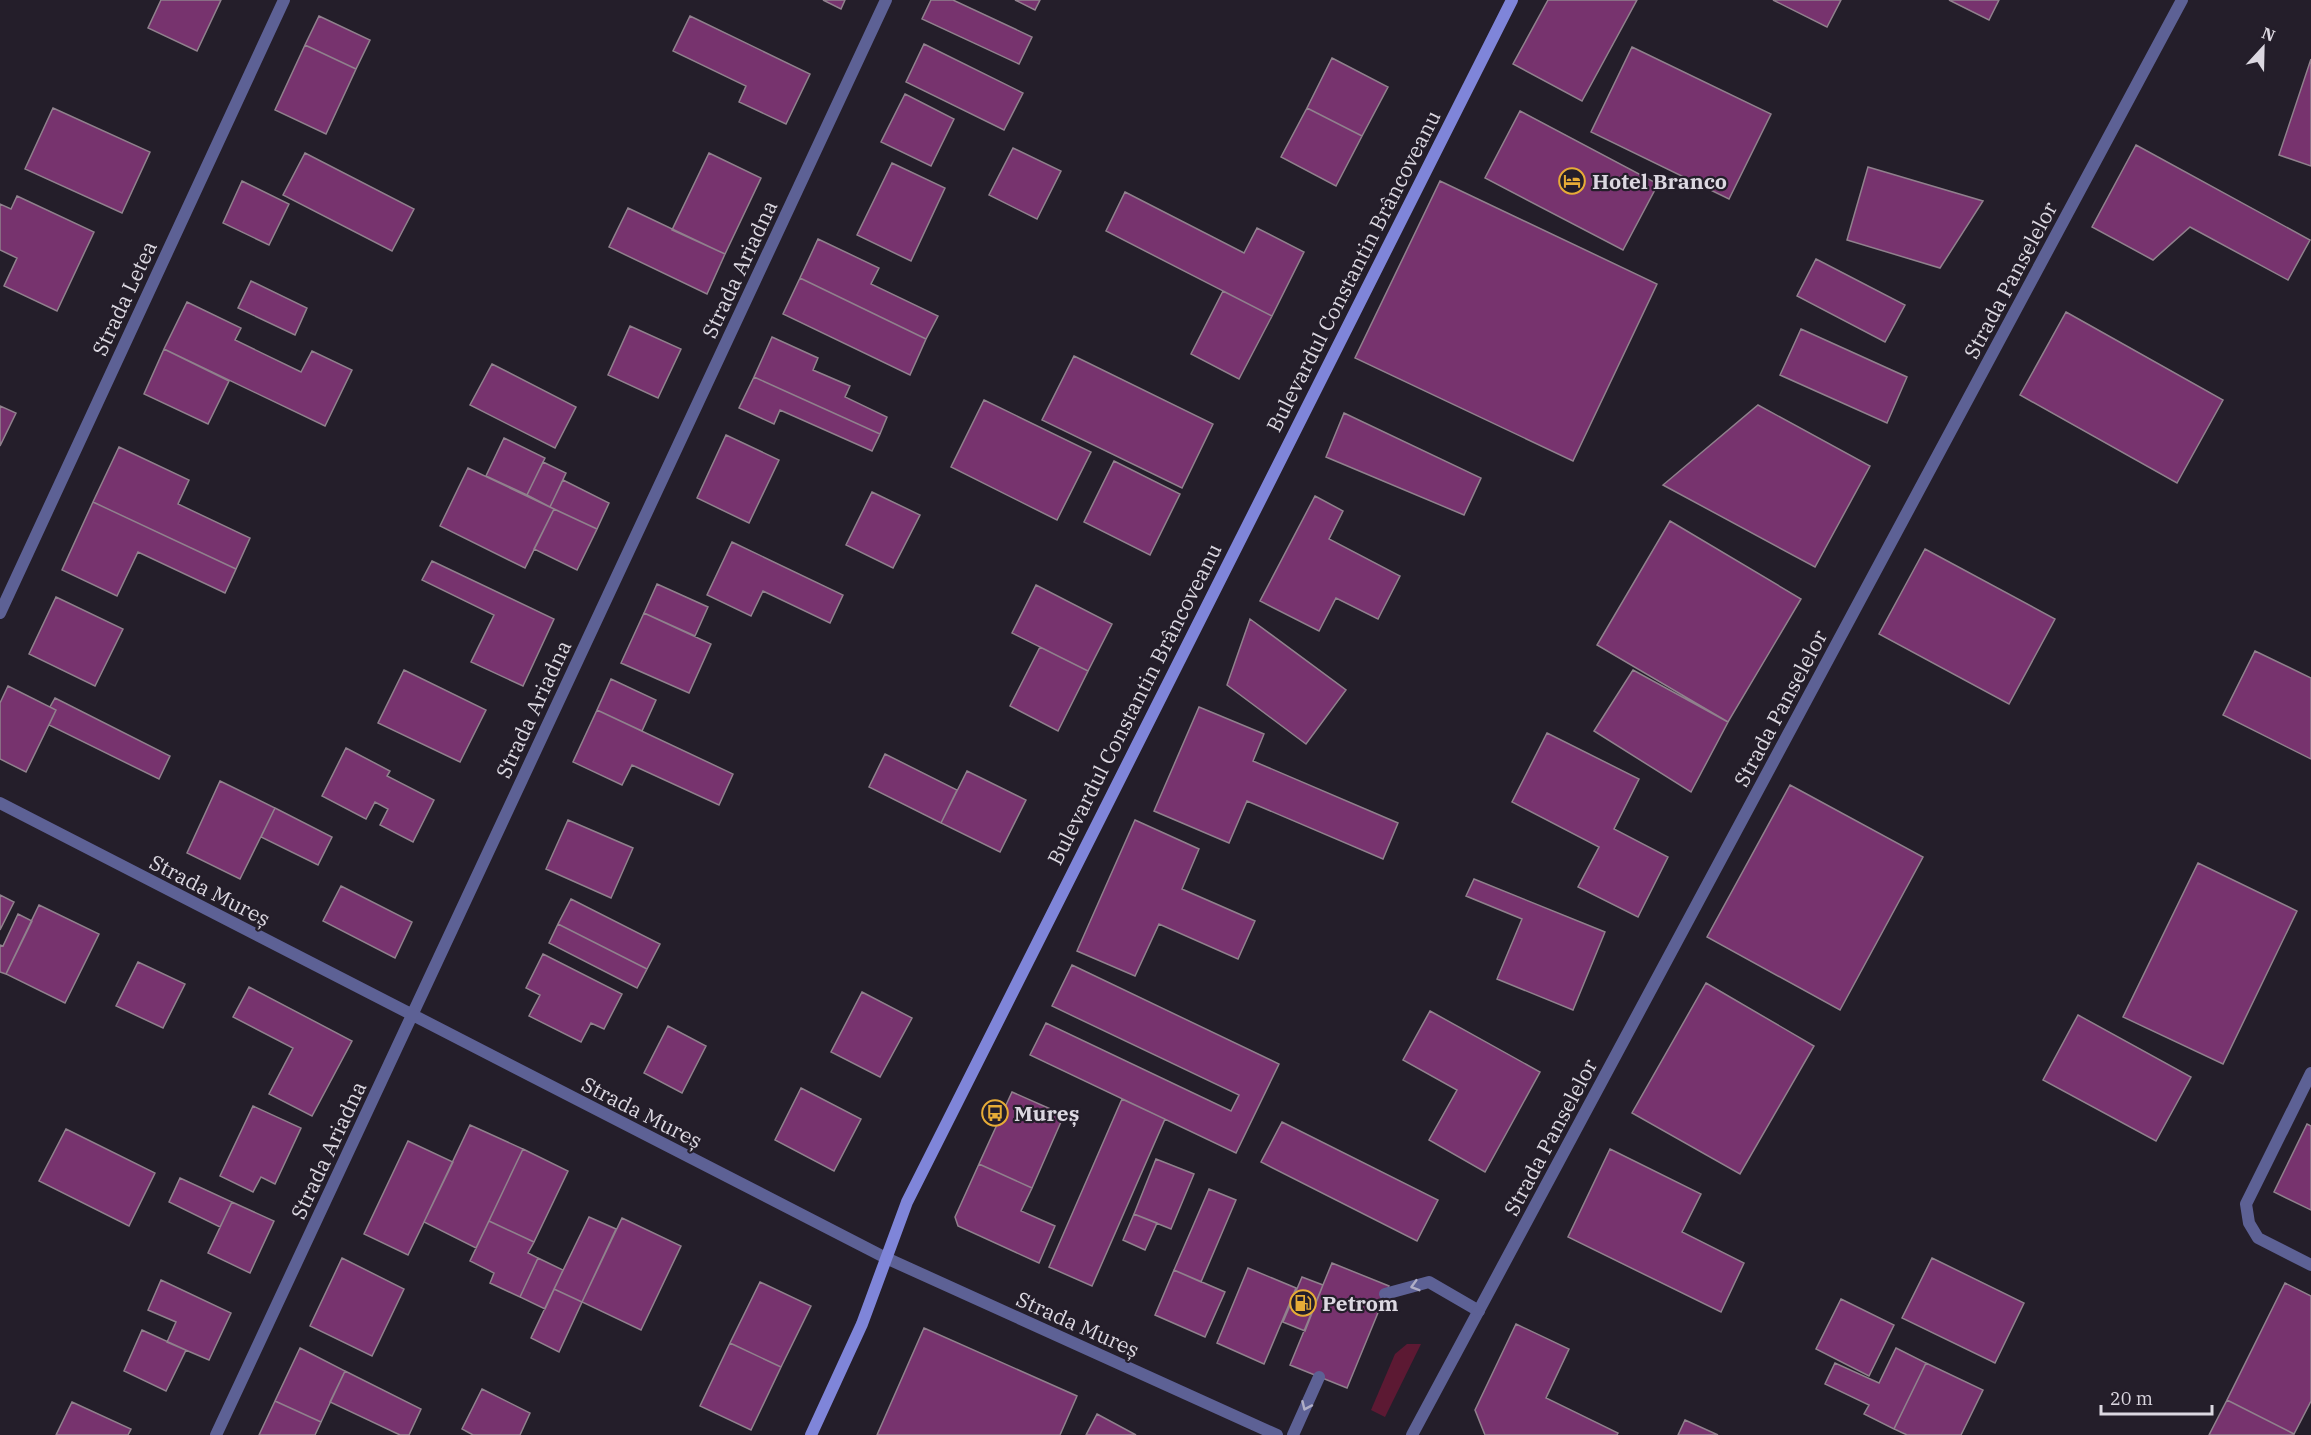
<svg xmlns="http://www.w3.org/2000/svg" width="2311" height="1435" font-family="'IBM Plex Serif',serif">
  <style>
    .green { fill: #5c1933 }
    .building { fill: #77336e; stroke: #90818d; stroke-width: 1.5 }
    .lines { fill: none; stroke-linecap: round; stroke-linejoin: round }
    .service { stroke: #5d6195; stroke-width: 12 }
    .minor { stroke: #5d6195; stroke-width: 12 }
    .tertiary { stroke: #5d6195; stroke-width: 12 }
    .secondary { stroke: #7f85d9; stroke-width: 12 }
    .oneway { stroke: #b0aec6 }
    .labels { text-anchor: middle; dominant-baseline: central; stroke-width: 4.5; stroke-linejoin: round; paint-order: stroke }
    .poi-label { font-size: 21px; font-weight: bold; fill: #dcd8e1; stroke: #241e2a; text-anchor: start }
    .street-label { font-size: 21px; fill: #dcd8e1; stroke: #241e2a }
  </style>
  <rect width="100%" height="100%" fill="#241e2a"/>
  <!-- green -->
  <path class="green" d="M 1407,1344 L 1421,1344 L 1385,1417 L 1371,1410 L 1395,1354 Z"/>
  <!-- building -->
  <path class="building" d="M 161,0 L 221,0 L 197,51 L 148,28 Z
    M 823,0 L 845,0 L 841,9 Z
    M 931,0 L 953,0 L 1032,37 L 1019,64 L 922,19 Z
    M 1015,0 L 1040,0 L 1035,10 Z
    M 1548,0 L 1637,0 L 1582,101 L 1513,64 Z
    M 1773,0 L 1841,0 L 1827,27 Z
    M 1949,0 L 1999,0 L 1989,20 Z
    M 319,16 L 370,40 L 356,69 L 305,45 Z
    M 690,16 L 810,74 L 786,124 L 739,102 L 746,86 L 673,51 Z
    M 924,44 L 1023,93 L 1004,130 L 906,82 Z
    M 305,45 L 356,69 L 326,134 L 275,110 Z
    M 1632,47 L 1771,114 L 1729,199 L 1591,132 Z
    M 1332,58 L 1388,87 L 1362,136 L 1307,108 Z
    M 2311,59 L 2311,166 L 2279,155 Z
    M 905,94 L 954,119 L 931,166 L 881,142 Z
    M 53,108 L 150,152 L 122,213 L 25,169 Z
    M 1307,108 L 1362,136 L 1336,186 L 1281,157 Z
    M 1520,111 L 1658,184 L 1623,250 L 1485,178 Z
    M 2136,145 L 2310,240 L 2288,280 L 2190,227 L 2153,260 L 2092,227 Z
    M 1013,148 L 1061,171 L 1037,219 L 989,195 Z
    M 305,153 L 414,209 L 392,251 L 283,195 Z
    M 709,153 L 761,178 L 725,254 L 672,230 Z
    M 892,163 L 945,188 L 911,261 L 857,235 Z
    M 1868,167 L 1983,201 L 1940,268 L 1847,240 Z
    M 242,181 L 289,204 L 269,245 L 223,223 Z
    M 1440,181 L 1657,284 L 1573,461 L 1355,358 Z
    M 1125,192 L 1244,253 L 1257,228 L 1304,252 L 1272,316 L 1106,231 Z
    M 17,196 L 94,232 L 57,311 L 4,286 L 17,258 L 0,250 L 0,204 L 11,209 Z
    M 628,208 L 725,254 L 707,294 L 609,247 Z
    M 818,239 L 879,268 L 871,284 L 938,316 L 926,339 L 800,278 Z
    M 1816,259 L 1905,305 L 1885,342 L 1797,296 Z
    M 800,278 L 926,339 L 910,375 L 783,314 Z
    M 251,281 L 307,308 L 295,335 L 238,308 Z
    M 1223,291 L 1272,316 L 1239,379 L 1191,354 Z
    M 187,302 L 241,328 L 235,340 L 301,372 L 312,351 L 352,370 L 325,426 L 164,349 Z
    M 2066,312 L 2223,400 L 2177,483 L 2020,395 Z
    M 630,326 L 681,349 L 658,398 L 608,375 Z
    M 1801,329 L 1907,377 L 1887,423 L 1780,375 Z
    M 772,337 L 818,358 L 813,370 L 850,386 L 845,397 L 887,417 L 880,434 L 754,377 Z
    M 164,349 L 229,381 L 208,424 L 144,394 Z
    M 1074,356 L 1213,424 L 1182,488 L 1042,420 Z
    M 492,364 L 576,407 L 555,448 L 470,405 Z
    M 754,377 L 880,434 L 872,451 L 780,410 L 774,424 L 739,408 Z
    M 984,400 L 1091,452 L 1057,520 L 951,467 Z
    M 1758,405 L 1870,466 L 1815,567 L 1663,485 Z
    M 0,406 L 16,413 L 0,446 Z
    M 1344,413 L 1481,478 L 1464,515 L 1326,457 Z
    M 726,435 L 779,460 L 749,523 L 697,498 Z
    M 504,438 L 545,458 L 527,495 L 486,476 Z
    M 119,447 L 189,480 L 178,504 L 250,538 L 236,569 L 93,502 Z
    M 1114,461 L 1180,494 L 1150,555 L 1084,522 Z
    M 543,462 L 566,473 L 550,507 L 527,495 Z
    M 468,468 L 554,509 L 525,568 L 440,526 Z
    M 563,480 L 609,503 L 597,529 L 550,507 Z
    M 872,492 L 920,515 L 893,568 L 846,545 Z
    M 1315,496 L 1343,511 L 1329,539 L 1400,576 L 1378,619 L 1336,598 L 1319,631 L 1260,601 Z
    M 93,502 L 236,569 L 225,593 L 138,552 L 117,596 L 62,570 Z
    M 554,509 L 597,529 L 577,570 L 534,549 Z
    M 1670,521 L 1801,599 L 1728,722 L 1597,645 Z
    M 732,542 L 843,595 L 830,623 L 763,591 L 751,616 L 707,595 Z
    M 1925,549 L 2055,619 L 2009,704 L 1879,634 Z
    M 432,561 L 554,619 L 523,686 L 471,662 L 494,615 L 422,580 Z
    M 657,584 L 708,607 L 695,636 L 644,613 Z
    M 1036,585 L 1112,624 L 1088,671 L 1012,633 Z
    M 56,597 L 123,629 L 95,686 L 29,654 Z
    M 644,613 L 711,644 L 689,693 L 621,663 Z
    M 1250,619 L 1346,690 L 1306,744 L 1227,685 Z
    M 1040,647 L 1088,671 L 1058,731 L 1010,706 Z
    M 2255,651 L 2311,678 L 2311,759 L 2223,715 Z
    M 404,670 L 486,710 L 460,762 L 378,723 Z
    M 1633,670 L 1728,722 L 1691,792 L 1594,731 Z
    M 611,679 L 656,700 L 642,731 L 597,710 Z
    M 8,686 L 56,710 L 26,772 L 0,759 L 0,703 Z
    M 55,698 L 170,756 L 159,779 L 49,725 L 56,710 L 50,707 Z
    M 1199,707 L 1264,734 L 1253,761 L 1398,823 L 1383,859 L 1247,801 L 1229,843 L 1154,811 Z
    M 597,710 L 733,774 L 719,805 L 632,765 L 622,785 L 573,762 Z
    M 1547,733 L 1639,779 L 1614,829 L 1668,857 L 1638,917 L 1578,887 L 1599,847 L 1512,802 Z
    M 346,748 L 390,771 L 387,776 L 434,800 L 413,842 L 380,825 L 388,809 L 375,802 L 366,819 L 322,796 Z
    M 885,754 L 957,790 L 941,823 L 869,787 Z
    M 967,771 L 1026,800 L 1000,852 L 941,823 Z
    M 220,781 L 275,808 L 240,879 L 187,853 Z
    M 1790,785 L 1923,857 L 1840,1010 L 1707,937 Z
    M 275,808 L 332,837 L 318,865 L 261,837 Z
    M 568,820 L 633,848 L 611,898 L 546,869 Z
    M 1135,820 L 1199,849 L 1182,889 L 1255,921 L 1238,959 L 1159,924 L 1135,976 L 1077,951 Z
    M 2198,863 L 2297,911 L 2223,1064 L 2123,1017 Z
    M 1474,879 L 1605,932 L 1573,1010 L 1497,979 L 1522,919 L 1466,896 Z
    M 341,886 L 412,922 L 395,958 L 323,921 Z
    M 0,895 L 14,902 L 0,930 Z
    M 571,899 L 660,944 L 647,969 L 558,924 Z
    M 39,905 L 99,934 L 65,1003 L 6,974 Z
    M 18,914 L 32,921 L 6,974 L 0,972 L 0,945 L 3,946 Z
    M 558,924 L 647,969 L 637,988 L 549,943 Z
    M 543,954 L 622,994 L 604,1029 L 591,1023 L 581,1042 L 529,1016 L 540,995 L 526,988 Z
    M 138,962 L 185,984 L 163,1028 L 116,1006 Z
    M 1072,965 L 1279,1064 L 1236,1153 L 1030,1055 L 1046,1023 L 1231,1111 L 1239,1095 L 1052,1006 Z
    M 1706,983 L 1814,1046 L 1740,1174 L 1632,1113 Z
    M 249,987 L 352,1041 L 312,1116 L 269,1094 L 293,1048 L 233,1017 Z
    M 862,992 L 912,1018 L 880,1077 L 831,1052 Z
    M 1430,1011 L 1540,1072 L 1485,1172 L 1429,1140 L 1457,1090 L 1403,1060 Z
    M 2078,1015 L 2191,1077 L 2156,1141 L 2043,1080 Z
    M 668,1026 L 706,1046 L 682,1093 L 644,1073 Z
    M 801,1088 L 861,1119 L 834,1171 L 775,1140 Z
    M 1012,1092 L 1064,1115 L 1032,1188 L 979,1164 Z
    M 1122,1099 L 1165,1119 L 1092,1286 L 1049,1267 Z
    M 253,1106 L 301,1128 L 275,1184 L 261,1177 L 253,1192 L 220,1176 Z
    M 1282,1122 L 1438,1200 L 1417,1241 L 1261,1162 Z
    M 2307,1124 L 2311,1126 L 2311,1210 L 2274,1192 Z
    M 470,1125 L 523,1149 L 476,1248 L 424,1222 Z
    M 66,1129 L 155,1173 L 129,1226 L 39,1181 Z
    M 408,1141 L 453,1162 L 408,1255 L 364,1234 Z
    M 523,1149 L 568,1171 L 534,1242 L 489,1221 Z
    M 1610,1149 L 1701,1194 L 1682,1232 L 1744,1263 L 1721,1312 L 1568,1237 Z
    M 1156,1159 L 1194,1174 L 1171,1229 L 1134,1214 Z
    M 979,1164 L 1032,1188 L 1021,1211 L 1055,1226 L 1039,1263 L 958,1226 L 955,1217 Z
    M 180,1178 L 232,1202 L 220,1227 L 169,1202 Z
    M 1209,1189 L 1236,1200 L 1201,1282 L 1174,1270 Z
    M 232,1202 L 274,1221 L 250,1273 L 208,1253 Z
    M 1134,1214 L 1157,1223 L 1145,1250 L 1123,1240 Z
    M 589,1217 L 616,1229 L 582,1302 L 554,1289 Z
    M 622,1218 L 681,1246 L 641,1330 L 582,1302 Z
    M 489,1221 L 534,1242 L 528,1253 L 538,1258 L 520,1297 L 490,1283 L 494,1273 L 470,1261 Z
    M 342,1258 L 404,1289 L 372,1356 L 310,1326 Z
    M 538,1258 L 563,1270 L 545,1309 L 520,1297 Z
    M 1932,1258 L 2024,1303 L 1995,1363 L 1902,1318 Z
    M 1332,1263 L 1389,1286 L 1347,1388 L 1290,1365 Z
    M 1248,1268 L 1296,1288 L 1264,1364 L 1217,1343 Z
    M 1174,1270 L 1225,1292 L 1205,1337 L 1155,1315 Z
    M 1302,1277 L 1323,1285 L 1305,1331 L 1283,1322 Z
    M 161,1280 L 231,1313 L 209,1360 L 167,1342 L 176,1322 L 148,1310 Z
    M 760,1282 L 811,1306 L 781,1367 L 730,1343 Z
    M 2285,1283 L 2311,1296 L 2311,1401 L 2294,1434 L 2227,1400 Z
    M 554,1289 L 582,1302 L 559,1352 L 531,1338 Z
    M 1841,1299 L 1894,1325 L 1869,1376 L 1816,1349 Z
    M 1516,1324 L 1569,1349 L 1546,1398 L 1618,1433 L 1617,1435 L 1485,1435 L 1475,1410 Z
    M 924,1328 L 1077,1396 L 1060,1435 L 877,1435 Z
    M 142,1330 L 186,1350 L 166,1391 L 124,1371 Z
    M 730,1343 L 781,1367 L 751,1430 L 700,1406 Z
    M 300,1348 L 345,1371 L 321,1422 L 275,1401 Z
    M 1896,1348 L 1926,1363 L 1894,1429 L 1864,1414 L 1869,1405 L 1825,1384 L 1835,1363 L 1879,1383 Z
    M 1926,1363 L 1983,1390 L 1961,1435 L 1907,1435 L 1894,1429 Z
    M 345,1371 L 421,1409 L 409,1435 L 400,1435 L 330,1402 Z
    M 482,1389 L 530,1413 L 520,1435 L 473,1435 L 462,1429 Z
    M 2227,1400 L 2294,1434 L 2294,1435 L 2209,1435 Z
    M 275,1401 L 321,1422 L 315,1435 L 259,1435 Z
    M 72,1402 L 131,1429 L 128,1435 L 56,1435 Z
    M 1097,1414 L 1136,1435 L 1086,1435 Z
    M 1685,1420 L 1718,1435 L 1678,1435 Z"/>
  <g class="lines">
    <!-- service -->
    <path class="service" d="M 2311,1073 L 2246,1204 L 2249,1223 L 2258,1238 L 2311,1265
      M 1385,1294 L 1429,1282 L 1479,1311
      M 1293,1435 L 1319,1377"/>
    <!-- minor -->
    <path class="minor" d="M 0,613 L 284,0
      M 0,803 L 886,1258
      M 216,1435 L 886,0
      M 1412,1435 L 2182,0"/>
    <!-- tertiary -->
    <path class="tertiary" d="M 886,1258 L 1277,1435"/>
    <!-- secondary -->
    <path class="secondary" d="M 811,1435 L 862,1324 L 907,1202 L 1512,0"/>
  </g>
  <!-- one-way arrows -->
  <defs><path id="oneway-chevron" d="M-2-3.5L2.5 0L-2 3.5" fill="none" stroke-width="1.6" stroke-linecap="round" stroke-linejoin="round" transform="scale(1.5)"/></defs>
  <g class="oneway">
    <use href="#oneway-chevron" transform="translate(1415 1286) rotate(164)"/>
    <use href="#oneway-chevron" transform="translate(1306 1406) rotate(114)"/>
  </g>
  <!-- icons -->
  <defs>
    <g id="hotel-ring" transform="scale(1.35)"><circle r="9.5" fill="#241e2a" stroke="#e7ac37" stroke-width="1.5"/><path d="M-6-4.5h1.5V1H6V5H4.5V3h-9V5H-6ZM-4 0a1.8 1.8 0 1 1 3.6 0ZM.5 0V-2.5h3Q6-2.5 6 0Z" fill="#e7ac37"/></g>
    <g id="bus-ring" transform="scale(1.35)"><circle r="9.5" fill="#241e2a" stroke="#e7ac37" stroke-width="1.5"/><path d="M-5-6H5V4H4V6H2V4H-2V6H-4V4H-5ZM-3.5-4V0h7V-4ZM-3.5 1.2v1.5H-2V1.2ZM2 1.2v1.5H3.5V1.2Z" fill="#e7ac37"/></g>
    <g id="fuel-ring" transform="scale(1.35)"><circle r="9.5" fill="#241e2a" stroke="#e7ac37" stroke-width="1.5"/><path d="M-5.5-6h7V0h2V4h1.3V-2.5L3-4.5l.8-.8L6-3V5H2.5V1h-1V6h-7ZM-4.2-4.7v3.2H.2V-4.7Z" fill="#e7ac37"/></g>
  </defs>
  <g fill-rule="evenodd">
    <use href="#hotel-ring" x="1572" y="181"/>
    <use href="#bus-ring" x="995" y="1113"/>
    <use href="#fuel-ring" x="1303" y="1303"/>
  </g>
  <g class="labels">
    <!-- poi labels -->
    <g class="poi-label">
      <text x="1592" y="181">Hotel Branco</text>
      <text x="1014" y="1113">Mureș</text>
      <text x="1322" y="1303">Petrom</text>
    </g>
    <!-- street labels -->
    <g class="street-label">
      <text transform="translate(739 269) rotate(-65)">Strada Ariadna</text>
      <text transform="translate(1353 271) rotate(-63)">Bulevardul Constantin Brâncoveanu</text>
      <text transform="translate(2010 280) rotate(-62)">Strada Panselelor</text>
      <text transform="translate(124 298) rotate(-65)">Strada Letea</text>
      <text transform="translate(1134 704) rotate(-63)">Bulevardul Constantin Brâncoveanu</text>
      <text transform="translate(1780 708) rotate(-62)">Strada Panselelor</text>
      <text transform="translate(533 709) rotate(-65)">Strada Ariadna</text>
      <text transform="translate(210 890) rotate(27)">Strada Mureș</text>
      <text transform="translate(642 1112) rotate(27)">Strada Mureș</text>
      <text transform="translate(1550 1137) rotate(-62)">Strada Panselelor</text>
      <text transform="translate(328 1150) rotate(-65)">Strada Ariadna</text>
      <text transform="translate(1078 1324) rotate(24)">Strada Mureș</text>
    </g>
  </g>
  <!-- north arrow -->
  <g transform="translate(2263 48) rotate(22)" stroke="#241e2a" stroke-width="4.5" paint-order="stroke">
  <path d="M0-4.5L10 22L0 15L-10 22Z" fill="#dcd8e1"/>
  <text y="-9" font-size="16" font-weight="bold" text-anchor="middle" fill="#dcd8e1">N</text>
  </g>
  <!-- scale -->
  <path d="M2101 1405v9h111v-9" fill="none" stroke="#dcd8e1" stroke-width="3"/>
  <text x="2110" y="1405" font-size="18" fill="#dcd8e1" stroke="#241e2a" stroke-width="4.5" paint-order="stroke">20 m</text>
</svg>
